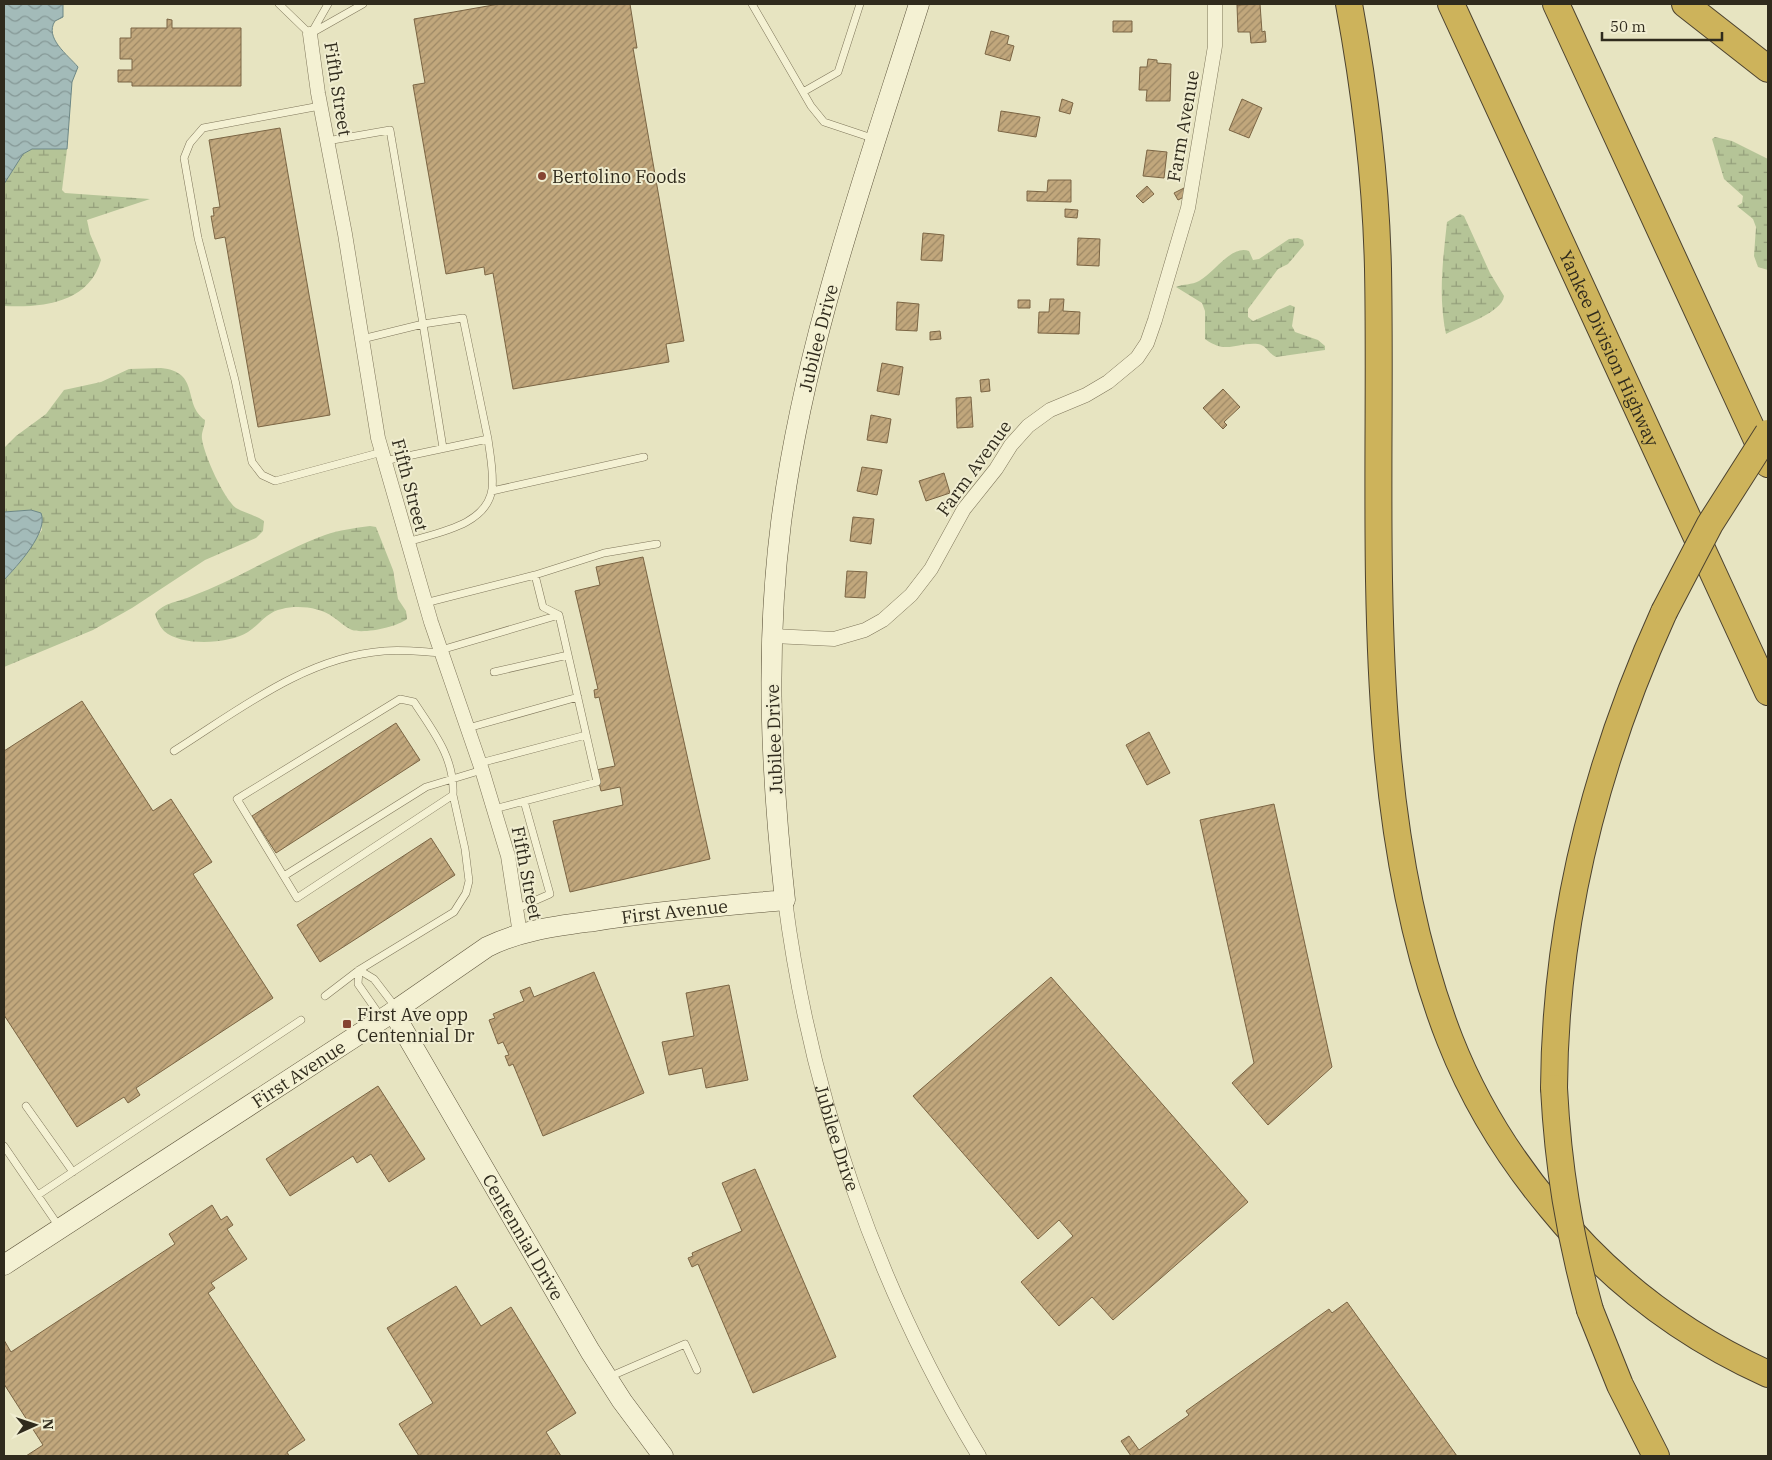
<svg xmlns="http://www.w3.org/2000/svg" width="1772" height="1460" font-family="'IBM Plex Serif',serif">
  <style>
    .wetland { fill: url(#wetland-marsh) }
    .water { fill: url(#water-waves); stroke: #6c8786 }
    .building { fill: url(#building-hatch); stroke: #7b6544 }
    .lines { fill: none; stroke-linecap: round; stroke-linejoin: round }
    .lane-casing { stroke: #7f765b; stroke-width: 8 }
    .street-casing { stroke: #7f765b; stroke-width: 15 }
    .secondary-casing { stroke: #60573e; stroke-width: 21 }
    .highway-casing { stroke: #4d432f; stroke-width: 28 }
    .lane { stroke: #f4f1d3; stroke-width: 7 }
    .street { stroke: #f4f1d3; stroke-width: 14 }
    .secondary { stroke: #f4f1d3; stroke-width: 20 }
    .highway { stroke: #cdb35b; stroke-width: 26 }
    .highway-bridge-casing { stroke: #4d432f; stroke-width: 28; stroke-linecap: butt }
    .highway-bridge { stroke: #cdb35b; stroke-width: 26 }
    .poi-dot { fill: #864433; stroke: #f0edd0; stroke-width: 2 }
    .labels { text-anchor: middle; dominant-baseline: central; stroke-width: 4; stroke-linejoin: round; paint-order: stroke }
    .street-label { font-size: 18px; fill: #302b1d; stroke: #f0edd0 }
    .poi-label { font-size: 18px; fill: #302b1d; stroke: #f0edd0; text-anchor: start }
  </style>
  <defs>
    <pattern id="wetland-marsh" width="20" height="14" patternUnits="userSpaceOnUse" patternTransform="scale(1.25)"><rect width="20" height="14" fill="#b5c497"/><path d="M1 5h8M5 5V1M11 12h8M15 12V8" fill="none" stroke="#949f7b"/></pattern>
    <pattern id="water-waves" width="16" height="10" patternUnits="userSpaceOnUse" patternTransform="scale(1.25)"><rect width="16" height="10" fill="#a3bbb9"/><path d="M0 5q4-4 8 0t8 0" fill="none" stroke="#859896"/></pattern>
    <pattern id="building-hatch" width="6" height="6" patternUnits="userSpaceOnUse" patternTransform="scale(1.25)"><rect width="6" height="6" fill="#c1a77c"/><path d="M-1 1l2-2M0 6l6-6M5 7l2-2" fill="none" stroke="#9d8865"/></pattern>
  </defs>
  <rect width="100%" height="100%" fill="#e7e4c1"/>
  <!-- wetland -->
  <path class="wetland" d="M 1715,137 L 1732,141 L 1768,159 L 1768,270 L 1758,267 L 1754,256 L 1756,227 L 1753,219 L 1737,206 L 1742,203 L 1743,196 L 1724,179 L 1712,139 Z
    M 32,149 L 67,149 L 62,190 L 65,193 L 150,199 L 87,220 L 90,234 L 101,260 C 89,303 42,308 4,306 L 4,184 L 23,154 Z
    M 1460,214 L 1464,216 L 1490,273 L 1504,296 C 1502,313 1460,326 1446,334 C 1438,296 1443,260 1447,222 Z
    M 1298,238 L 1303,240 L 1304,245 L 1288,264 L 1278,269 L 1248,309 L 1248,317 L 1253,321 L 1290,305 L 1295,307 L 1292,326 L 1295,332 L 1318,340 L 1325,346 L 1325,350 L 1276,357 C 1269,354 1266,345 1258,344 C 1236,342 1227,355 1205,339 L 1205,311 L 1202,303 L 1176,287 C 1183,284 1192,285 1199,281 C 1214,273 1232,244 1249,251 L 1253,260 L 1259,259 L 1289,239 Z
    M 161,368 C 201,372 182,404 205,420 C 205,427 201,432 202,439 C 204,455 224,499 236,508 C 245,513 255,515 264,521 L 263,531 L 256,538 L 205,560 L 132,608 L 93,630 L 4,667 L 4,580 L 17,566 L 42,530 L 41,513 L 31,510 L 4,512 L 4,448 L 16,436 L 46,414 L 64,390 L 101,382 L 129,369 Z
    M 370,526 L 376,527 L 393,570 L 398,599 L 406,611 L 407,619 C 397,627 364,634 352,630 C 345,627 339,621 333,617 C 320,607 297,605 282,609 C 268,611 259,625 248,632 C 229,644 182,647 164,631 C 160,627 157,620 155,614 C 164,602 179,602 192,596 C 238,579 279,552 325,535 C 339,530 355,528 370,526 Z"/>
  <!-- water -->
  <path class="water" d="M 4,4 L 63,4 L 63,17 L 55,21 C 44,38 68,55 78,67 L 72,82 L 67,149 L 32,149 L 23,154 L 4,184 Z
    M 31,510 L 41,513 C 49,532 17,566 4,580 L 4,512 Z"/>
  <!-- building -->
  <path class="building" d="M 499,4 L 630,4 L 637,48 L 633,48 L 684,341 L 666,344 L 669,362 L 513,389 L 493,273 L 485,275 L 484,267 L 446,274 L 413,85 L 425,83 L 414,19 Z
    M 1260,4 L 1262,32 L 1265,31 L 1266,42 L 1251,43 L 1250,32 L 1238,32 L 1237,5 Z
    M 167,19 L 172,20 L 172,28 L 241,28 L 241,86 L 132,86 L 132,82 L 118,82 L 118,70 L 132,70 L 132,59 L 120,59 L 120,38 L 131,38 L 131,28 L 167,28 Z
    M 1113,21 L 1132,21 L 1132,32 L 1113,32 Z
    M 991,31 L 1009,36 L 1007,44 L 1014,46 L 1010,61 L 985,54 Z
    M 1148,59 L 1157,60 L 1157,63 L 1171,64 L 1170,101 L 1146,101 L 1147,90 L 1139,90 L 1140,67 L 1147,67 Z
    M 1062,99 L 1073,103 L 1070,114 L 1059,111 Z
    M 1242,99 L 1262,108 L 1249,138 L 1229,130 Z
    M 1001,111 L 1040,117 L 1036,137 L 998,131 Z
    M 280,128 L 330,415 L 258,427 L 225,237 L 215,239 L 211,216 L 214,216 L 213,208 L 220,207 L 209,140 Z
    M 1147,150 L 1167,152 L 1164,178 L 1143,176 Z
    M 1048,180 L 1071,180 L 1071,202 L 1027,201 L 1027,191 L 1047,192 Z
    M 1147,186 L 1154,194 L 1143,203 L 1136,196 Z
    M 1186,187 L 1190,194 L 1178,200 L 1174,193 Z
    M 1065,209 L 1078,210 L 1077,218 L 1065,217 Z
    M 923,233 L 944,235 L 942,261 L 921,260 Z
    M 1078,238 L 1100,239 L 1099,266 L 1077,265 Z
    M 1050,299 L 1064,299 L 1063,311 L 1080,312 L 1079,334 L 1038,333 L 1039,312 L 1049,312 Z
    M 1018,300 L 1030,300 L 1030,308 L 1018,308 Z
    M 897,302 L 919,304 L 917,331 L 896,330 Z
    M 940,331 L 941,339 L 930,340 L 930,332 Z
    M 882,363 L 903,367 L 899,395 L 877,391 Z
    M 989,379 L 990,391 L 981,392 L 980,380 Z
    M 1223,389 L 1240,407 L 1224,422 L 1227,425 L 1223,429 L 1203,408 Z
    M 971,397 L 973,427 L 957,428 L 956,398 Z
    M 871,415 L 891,419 L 887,443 L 867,440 Z
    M 862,467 L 882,470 L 877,495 L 857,491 Z
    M 944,473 L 950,493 L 926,501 L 919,481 Z
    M 853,517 L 874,519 L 871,544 L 850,541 Z
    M 643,557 L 710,859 L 570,892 L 553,821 L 623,805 L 620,787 L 601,791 L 596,770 L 615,766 L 599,697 L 595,698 L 594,690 L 598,689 L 575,591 L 600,585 L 596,567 Z
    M 847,571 L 867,572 L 865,598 L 845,597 Z
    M 82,701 L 153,811 L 171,799 L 212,862 L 193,874 L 273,998 L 136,1088 L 140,1095 L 128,1103 L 124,1097 L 77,1127 L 4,1015 L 4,751 Z
    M 396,723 L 420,760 L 276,853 L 252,816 Z
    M 1149,732 L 1170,773 L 1147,785 L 1126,745 Z
    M 1274,804 L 1332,1067 L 1268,1125 L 1232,1083 L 1254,1063 L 1200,820 Z
    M 431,838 L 455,875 L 320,962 L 297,925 Z
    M 594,972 L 644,1093 L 543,1136 L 513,1064 L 509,1066 L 505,1056 L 509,1055 L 503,1042 L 498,1044 L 489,1020 L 495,1018 L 493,1014 L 524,1001 L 520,991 L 530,987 L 534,997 Z
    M 1051,977 L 1248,1202 L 1113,1320 L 1092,1297 L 1059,1326 L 1021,1282 L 1073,1236 L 1059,1220 L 1038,1239 L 913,1096 Z
    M 729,985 L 748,1080 L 706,1088 L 702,1068 L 669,1075 L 662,1042 L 694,1036 L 686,993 Z
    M 378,1086 L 425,1159 L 389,1182 L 371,1154 L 357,1163 L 353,1156 L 290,1196 L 266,1159 Z
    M 755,1169 L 836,1357 L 753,1393 L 698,1264 L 692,1267 L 688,1258 L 693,1256 L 692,1253 L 742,1231 L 722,1183 Z
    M 212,1205 L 221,1220 L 227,1216 L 233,1225 L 227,1229 L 247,1259 L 211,1283 L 215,1288 L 208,1293 L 305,1440 L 287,1452 L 289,1456 L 26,1456 L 43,1445 L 4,1384 L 4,1340 L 11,1352 L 175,1244 L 169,1234 Z
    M 456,1286 L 481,1326 L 511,1307 L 576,1413 L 546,1432 L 561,1456 L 419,1456 L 399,1424 L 433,1403 L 387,1328 Z
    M 1347,1302 L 1457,1456 L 1131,1456 L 1121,1441 L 1129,1436 L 1139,1450 L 1189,1415 L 1186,1411 L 1329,1309 L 1332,1313 Z"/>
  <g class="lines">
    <!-- lane casing -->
    <g class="lane-casing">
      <path id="lane" d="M 279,4 L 310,34
        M 752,4 L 811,106 L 824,122 L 875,139
        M 312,32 L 328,4
        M 310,34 L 363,4
        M 803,92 L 838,72 L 860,4
        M 320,106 L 203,128 L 190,143 L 184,158 L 198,238 L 235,380 L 252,462 L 262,475 L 275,481 L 382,452
        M 327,141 L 390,130 L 423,324 L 362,339
        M 384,461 L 488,439 L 463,318 L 423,324 L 443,448
        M 492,491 L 644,457
        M 407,542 C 435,533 487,526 492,489 C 494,473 490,455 488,439
        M 535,575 L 604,553 L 657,544
        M 425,603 L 535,575 L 543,607 L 559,615 L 597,782 L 494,809
        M 441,650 L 559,615
        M 494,672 L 568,655
        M 400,699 L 414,702 C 433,731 455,758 453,795 L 297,898 L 237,799 Z
        M 468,728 L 578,697
        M 174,751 C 239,710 305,657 384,651 C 403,649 423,652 442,653
        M 480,763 L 586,735
        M 284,876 L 426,787 L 482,770
        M 516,909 L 550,894 L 524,801
        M 325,996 L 359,970 L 454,912 L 466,893 L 469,881 L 465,849 L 453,795
        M 381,1017 L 358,984 L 359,970 L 374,979 L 397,1009
        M 26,1106 L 73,1172
        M 4,1146 L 60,1228
        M 38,1195 L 301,1020
        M 609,1377 L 685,1344 L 697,1370"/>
    </g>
    <!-- street casing -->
    <g class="street-casing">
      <g id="street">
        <path d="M 310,34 L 318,93 L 345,234 L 378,438 L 431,622 L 482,770 L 508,856 L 520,934"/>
        <path d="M 773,636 L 834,639 L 865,630 L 883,620 L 911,595 L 931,569 L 964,509 L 996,469 L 1011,445 L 1028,426 L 1050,410 L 1086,395 L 1108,382 L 1137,358 L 1147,343 L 1155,320 L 1188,208 L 1215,46 L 1215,4"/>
        <path id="s1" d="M 785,900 C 810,1095 877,1288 979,1456"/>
      </g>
    </g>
    <!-- secondary casing -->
    <g class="secondary-casing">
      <g id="secondary">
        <path id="s2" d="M 393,1012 L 590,1351 L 622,1401 L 663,1456"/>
        <path id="s3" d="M 4,1265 L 393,1012 L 487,947 C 521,930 557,926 594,921 C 658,911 722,906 785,900 C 771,774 765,649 781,523 C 804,344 865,175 919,4"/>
      </g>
    </g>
    <!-- highway casing -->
    <g class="highway-casing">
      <g id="highway">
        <path d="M 1349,4 C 1365,91 1376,180 1378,269 C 1383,517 1358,806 1450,1040 C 1474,1101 1510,1159 1552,1209 C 1610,1280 1684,1336 1768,1374"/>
        <path id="s4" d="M 1451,4 L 1768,692"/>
        <path d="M 1556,4 L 1768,464"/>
        <path d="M 1685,4 L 1768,69"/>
        <path d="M 1554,1088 C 1555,923 1596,762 1664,612"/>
        <path d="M 1590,1310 L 1620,1385 L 1656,1456"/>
      </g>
    </g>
    <!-- lane -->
    <use href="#lane" class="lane"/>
    <!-- street -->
    <use href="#street" class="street"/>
    <!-- secondary -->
    <use href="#secondary" class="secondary"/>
    <!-- highway -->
    <use href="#highway" class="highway"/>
    <!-- highway-bridge casing -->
    <g class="highway-bridge-casing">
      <path id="highway-bridge" d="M 1664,612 L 1710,524 L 1768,433
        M 1554,1088 C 1558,1166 1569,1234 1590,1310"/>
    </g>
    <!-- highway-bridge -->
    <use href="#highway-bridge" class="highway-bridge"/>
  </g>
  <!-- markers -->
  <g class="poi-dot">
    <circle cx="542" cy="176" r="5"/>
    <rect x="342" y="1019" width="10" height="10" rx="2.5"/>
  </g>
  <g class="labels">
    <!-- street labels -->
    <g class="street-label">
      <text transform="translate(338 89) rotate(81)">Fifth Street</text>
      <text transform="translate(1183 126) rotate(-80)">Farm Avenue</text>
      <text stroke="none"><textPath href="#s3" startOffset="1448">Jubilee Drive</textPath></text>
      <text stroke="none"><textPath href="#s4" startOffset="379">Yankee Division Highway</textPath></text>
      <text transform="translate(974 468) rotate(-54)">Farm Avenue</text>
      <text transform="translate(410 485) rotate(75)">Fifth Street</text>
      <text transform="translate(774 739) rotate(-92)">Jubilee Drive</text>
      <text transform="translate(527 873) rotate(79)">Fifth Street</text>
      <text stroke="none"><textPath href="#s3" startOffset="770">First Avenue</textPath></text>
      <text stroke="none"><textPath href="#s3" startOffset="351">First Avenue</textPath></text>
      <text stroke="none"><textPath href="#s1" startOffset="244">Jubilee Drive</textPath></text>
      <text stroke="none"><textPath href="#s2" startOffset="260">Centennial Drive</textPath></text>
    </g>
    <!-- poi labels -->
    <g class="poi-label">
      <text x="552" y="176">Bertolino Foods</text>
      <text x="357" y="1014">First Ave opp<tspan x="357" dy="21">Centennial Dr</tspan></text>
    </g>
  </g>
  <!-- border -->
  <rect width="1772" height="1460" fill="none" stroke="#302b1d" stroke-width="10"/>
  <!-- north arrow -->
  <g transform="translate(35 1425) rotate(87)" stroke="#f0edd0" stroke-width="4" paint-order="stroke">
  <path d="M0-4L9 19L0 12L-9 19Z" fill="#302b1d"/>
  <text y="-8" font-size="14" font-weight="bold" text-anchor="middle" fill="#302b1d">N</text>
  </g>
  <!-- scale -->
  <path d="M1602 32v8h120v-8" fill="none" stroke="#302b1d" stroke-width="2.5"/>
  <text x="1610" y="32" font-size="15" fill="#302b1d" stroke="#f0edd0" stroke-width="4" paint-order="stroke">50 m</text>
</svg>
